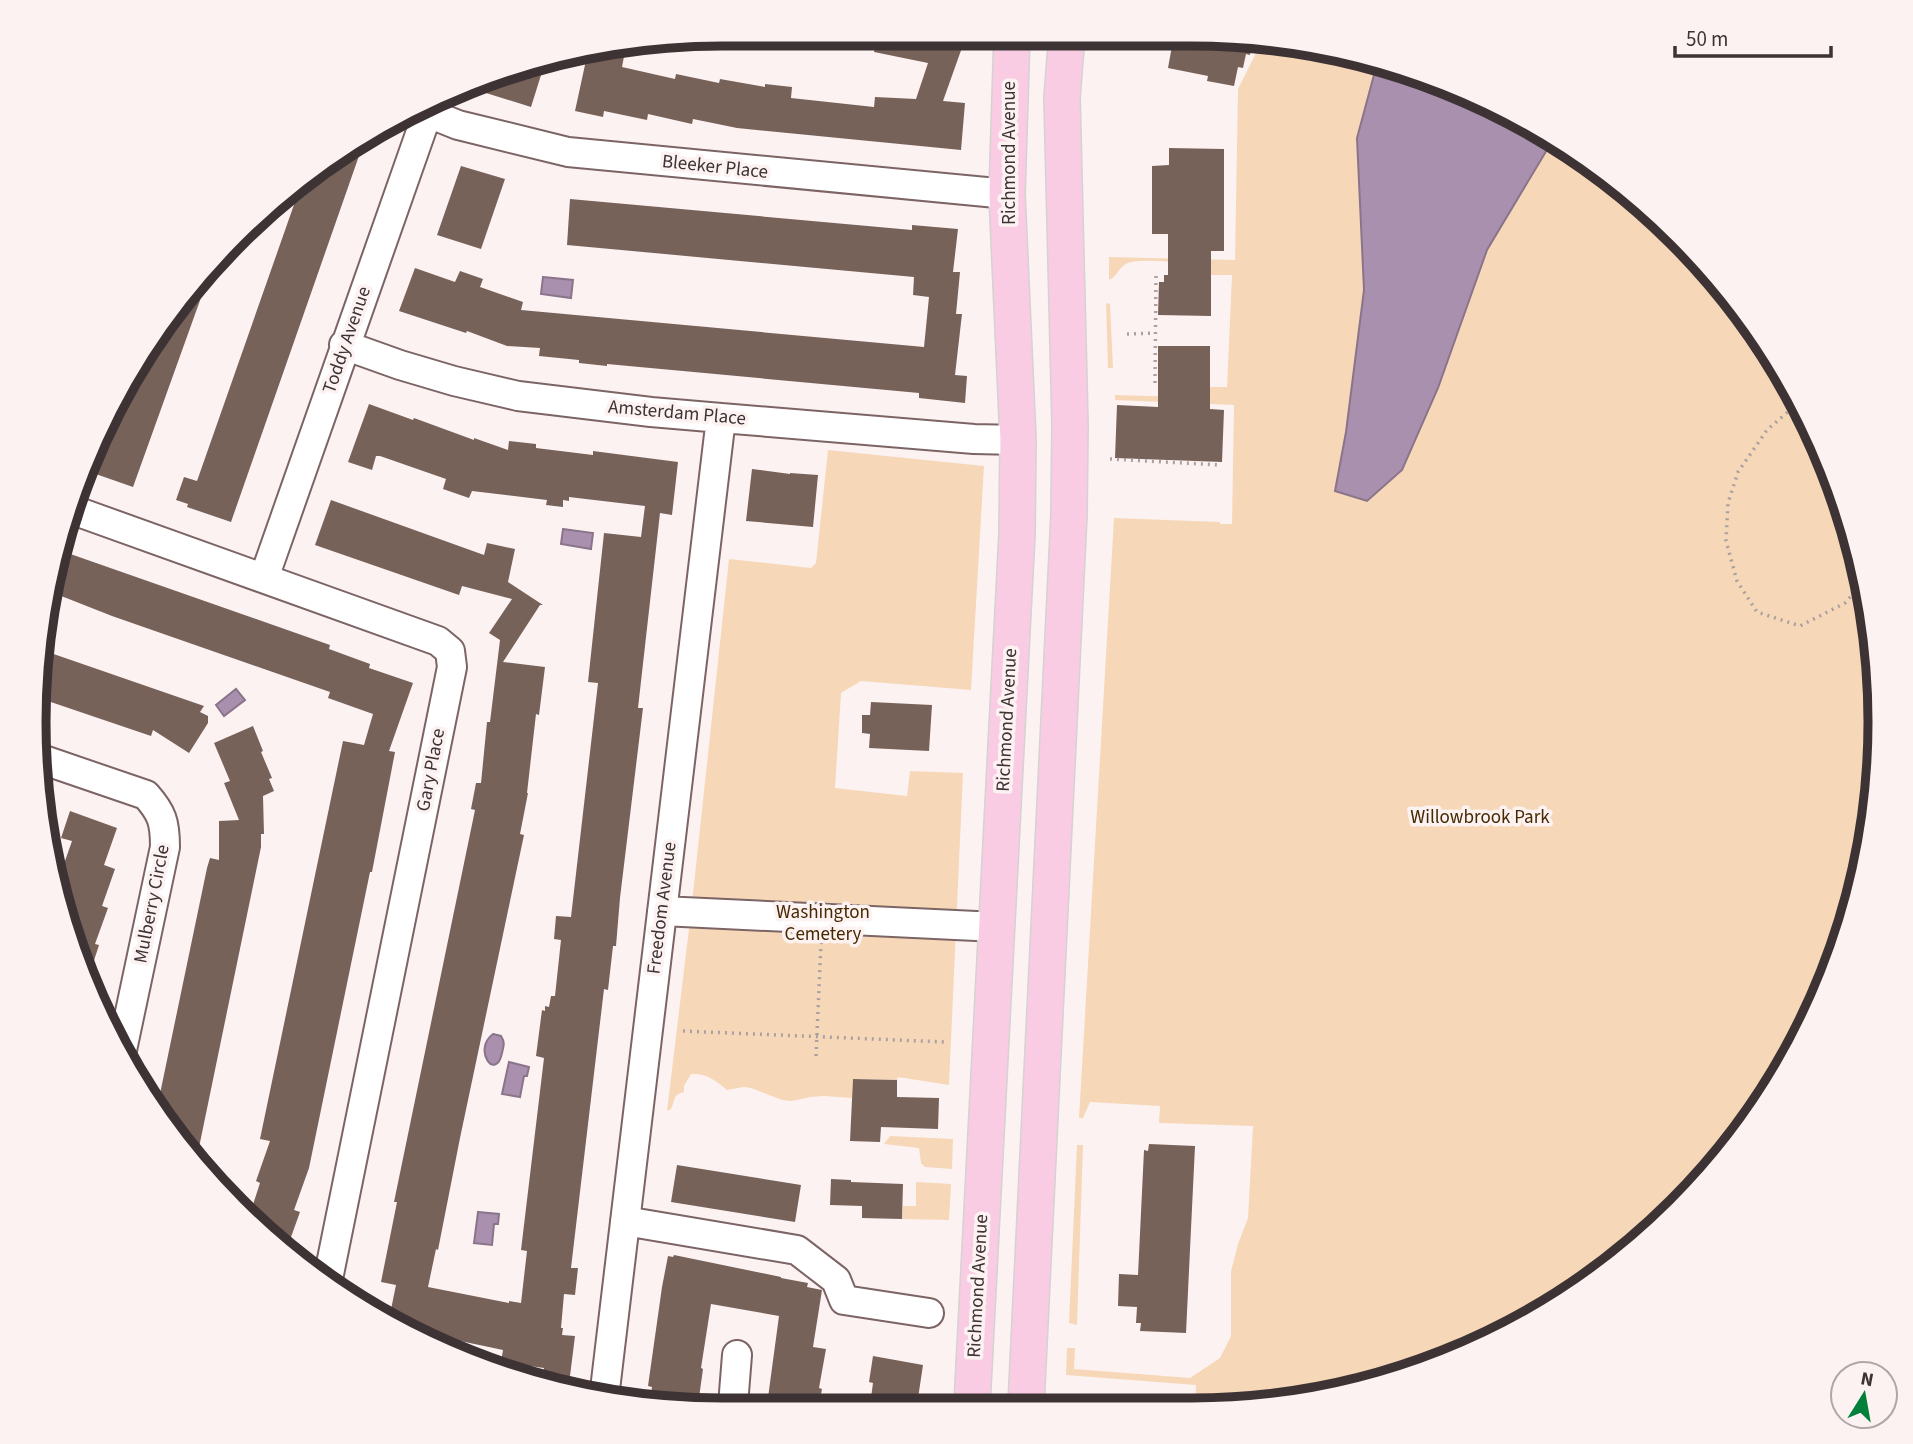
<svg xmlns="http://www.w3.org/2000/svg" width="1913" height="1444" font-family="'Source Sans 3',sans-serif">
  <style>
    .green { fill: #f6d8b8 }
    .water { fill: #aa90af; stroke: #8a748a; stroke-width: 2 }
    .building { fill: #77625a }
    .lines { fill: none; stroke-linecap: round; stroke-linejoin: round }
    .minor-casing { stroke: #7c6465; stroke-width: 32 }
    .major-casing { stroke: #d5d2d2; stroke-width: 38 }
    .path { stroke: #aba0a1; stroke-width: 3.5; stroke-dasharray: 2 5; stroke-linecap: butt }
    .minor { stroke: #fff; stroke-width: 28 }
    .major { stroke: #f9cce3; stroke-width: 35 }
    .labels { text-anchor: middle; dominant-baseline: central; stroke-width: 7; stroke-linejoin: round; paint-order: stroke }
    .street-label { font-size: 19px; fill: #3e3334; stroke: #fdf2f2 }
    .park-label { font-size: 19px; fill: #462900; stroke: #fdf2f2 }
    .rim { fill: none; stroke: #3e3334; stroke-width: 9 }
  </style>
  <rect width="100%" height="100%" fill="#fdf2f2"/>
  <!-- green -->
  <path class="green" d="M 1263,39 L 1370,57 L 1495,104 L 1574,150 L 1678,235 L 1763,339 L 1827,458 L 1866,587 L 1880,722 L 1867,856 L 1827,985 L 1764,1104 L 1678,1209 L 1574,1294 L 1413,1374 L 1281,1405 L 1195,1405 L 1196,1385 L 1066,1375 L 1067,1348 L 1075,1348 L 1074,1369 L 1190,1378 L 1220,1358 L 1231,1336 L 1231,1271 L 1238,1244 L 1248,1218 L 1253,1126 L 1159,1123 L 1160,1106 L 1090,1102 L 1083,1118 L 1079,1118 L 1114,518 L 1220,522 L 1220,524 L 1232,524 L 1234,405 L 1115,400 L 1115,395 L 1187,397 L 1195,387 L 1227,387 L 1232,275 L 1196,275 L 1185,263 C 1173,262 1134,258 1126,264 C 1118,268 1118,276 1109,280 L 1109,257 L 1235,260 L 1238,89 Z
    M 1106,303 L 1110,304 L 1113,368 L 1108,368 Z
    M 828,450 L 984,466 L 971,690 L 861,681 L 841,693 L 835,788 L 907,796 L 910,771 L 963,773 L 949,1085 L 898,1077 L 897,1080 L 853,1079 L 852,1098 L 824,1096 L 811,1097 L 792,1101 L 782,1100 L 751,1088 L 744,1087 L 727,1090 C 716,1080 705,1073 691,1074 L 684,1086 L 684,1092 C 672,1095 676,1099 671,1109 L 667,1111 L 691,912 L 729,559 L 811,568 L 816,563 Z
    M 890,1136 L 953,1139 L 952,1169 L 925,1167 L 921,1163 L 919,1148 L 884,1144 Z
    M 1077,1145 L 1083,1145 L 1077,1325 L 1069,1323 Z
    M 916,1182 L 951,1184 L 949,1220 L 902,1219 L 903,1206 L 916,1206 Z"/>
  <!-- water -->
  <path class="water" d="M 1378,60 L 1495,104 L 1554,138 L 1487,250 L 1438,388 L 1402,470 L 1367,501 L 1335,491 L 1346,432 L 1364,290 L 1357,138 Z
    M 543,277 L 573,280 L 571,298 L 541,294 Z
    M 563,529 L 593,533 L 591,549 L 561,544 Z
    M 236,689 L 245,700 L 224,716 L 216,705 Z
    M 493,1034 L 501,1036 C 505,1042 504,1045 502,1053 C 496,1082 472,1050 493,1034 Z
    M 509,1062 L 529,1067 L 527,1076 L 524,1076 L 520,1097 L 502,1094 Z
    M 478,1212 L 499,1214 L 498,1224 L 494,1224 L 492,1245 L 474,1243 Z"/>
  <!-- building -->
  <path class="building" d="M 878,34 L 940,34 L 964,42 L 943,101 L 965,103 L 961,150 L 737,128 L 693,119 L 692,124 L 648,114 L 647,120 L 604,111 L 603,117 L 575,111 L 588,51 L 626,46 L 622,67 L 675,79 L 676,74 L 719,83 L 720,79 L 765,87 L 765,84 L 792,87 L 791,98 L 874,107 L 875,97 L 916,99 L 928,63 L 874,52 Z
    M 1178,35 L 1236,35 L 1253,38 L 1250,55 L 1246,54 L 1243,68 L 1238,67 L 1234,86 L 1207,81 L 1208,76 L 1168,68 L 1172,46 L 1177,43 Z
    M 547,56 L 531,107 L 486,93 L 491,79 Z
    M 367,133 L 231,522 L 187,507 L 188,504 L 176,500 L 184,477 L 197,481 L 303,179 Z
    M 1169,148 L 1224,149 L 1224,251 L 1211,251 L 1211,316 L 1158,315 L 1159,282 L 1164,282 L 1164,275 L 1168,275 L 1168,234 L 1152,234 L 1152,166 L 1169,165 Z
    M 461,166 L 505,179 L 481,249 L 437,235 Z
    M 570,199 L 912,230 L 912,225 L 958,229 L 953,272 L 960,272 L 956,314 L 962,314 L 955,375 L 967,376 L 965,403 L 919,398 L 919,393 L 607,364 L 607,366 L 579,363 L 579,360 L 539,356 L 540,348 L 507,346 L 467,331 L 466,333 L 399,311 L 415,268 L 455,282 L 460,271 L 483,279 L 480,287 L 523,302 L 521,310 L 924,347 L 929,297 L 913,295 L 914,277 L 567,245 Z
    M 207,265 L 212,267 L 133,487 L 90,472 L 116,399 Z
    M 1158,346 L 1210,346 L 1210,409 L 1224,410 L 1222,462 L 1115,458 L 1117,405 L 1158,407 Z
    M 369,404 L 413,420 L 414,418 L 474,440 L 474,438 L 508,450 L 509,441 L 536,444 L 536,448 L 593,455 L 593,451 L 678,462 L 672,515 L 660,513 L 638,708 L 643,708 L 620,898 L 616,946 L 613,946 L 608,990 L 604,989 L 571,1268 L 578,1268 L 575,1295 L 564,1294 L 561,1328 L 563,1328 L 562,1335 L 575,1336 L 569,1384 L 542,1381 L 544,1368 L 501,1362 L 503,1350 L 413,1331 L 389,1319 L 396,1285 L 381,1282 L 397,1202 L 394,1202 L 475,810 L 471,809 L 476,783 L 481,783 L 487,722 L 490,722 L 500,640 L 489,633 L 512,599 L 462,586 L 459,595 L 315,545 L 331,500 L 484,555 L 487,543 L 515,549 L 508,582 L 543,605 L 540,605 L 503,662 L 545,667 L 539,715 L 536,714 L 527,793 L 528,793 L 520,834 L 524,835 L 460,1138 L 438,1250 L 436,1249 L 428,1287 L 509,1303 L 509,1301 L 521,1303 L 527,1251 L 521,1250 L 544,1058 L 536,1056 L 542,1010 L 545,1011 L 545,1006 L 549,1007 L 551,996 L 555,996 L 561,940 L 554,939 L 556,916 L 571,917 L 598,683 L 588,682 L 604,533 L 641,537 L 645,506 L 569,497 L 569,501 L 563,500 L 563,507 L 546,505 L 547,500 L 472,491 L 469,498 L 443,489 L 446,479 L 380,456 L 376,456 L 372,470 L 348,462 Z
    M 752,469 L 790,474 L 790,473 L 818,475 L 813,527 L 746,521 Z
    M 59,550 L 330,645 L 329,649 L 370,664 L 369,668 L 413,683 L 389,751 L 395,752 L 372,872 L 370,872 L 309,1168 L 294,1210 L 300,1212 L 286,1251 L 248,1220 L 260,1183 L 256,1181 L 270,1141 L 260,1139 L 343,741 L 364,745 L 373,714 L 328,698 L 330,692 L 112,616 L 46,590 Z
    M 42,650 L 204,706 L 200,712 L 208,716 L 208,723 L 189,753 L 153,730 L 151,736 L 39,698 Z
    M 871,702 L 932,705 L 929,751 L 869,748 L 870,734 L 862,733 L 862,715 L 870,715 Z
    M 253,726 L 263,751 L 261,752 L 272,778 L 269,779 L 274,791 L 263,796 L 264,834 L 261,834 L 261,847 L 196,1162 L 156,1113 L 207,868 L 210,858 L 219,860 L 219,821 L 239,820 L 224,783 L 230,781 L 214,743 Z
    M 70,811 L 117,828 L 104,865 L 115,869 L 102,906 L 108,908 L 95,944 L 99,945 L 88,979 L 70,943 L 60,892 L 64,880 L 59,878 L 72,841 L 61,838 Z
    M 853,1079 L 897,1080 L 897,1097 L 939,1098 L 938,1129 L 881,1127 L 880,1142 L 850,1141 Z
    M 1149,1144 L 1195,1146 L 1186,1333 L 1140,1331 L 1141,1323 L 1136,1323 L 1137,1307 L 1118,1306 L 1119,1274 L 1138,1275 L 1144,1150 L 1148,1151 Z
    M 677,1165 L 801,1185 L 795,1222 L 671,1202 Z
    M 831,1179 L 851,1180 L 851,1182 L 903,1184 L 902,1219 L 862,1218 L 862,1206 L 830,1205 Z
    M 674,1255 L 781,1277 L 781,1278 L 808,1283 L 807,1287 L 822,1290 L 813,1347 L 826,1349 L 819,1388 L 822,1389 L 819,1405 L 767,1405 L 779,1316 L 711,1304 L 701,1368 L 703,1369 L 698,1405 L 650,1405 L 652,1387 L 648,1386 L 662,1287 L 668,1256 L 673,1257 Z
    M 873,1356 L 923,1365 L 917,1405 L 870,1405 L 873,1383 L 869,1382 Z"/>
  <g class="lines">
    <!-- minor casing -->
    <g class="minor-casing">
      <path id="minor" d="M 428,113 L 458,125 L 568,152 L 1007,194
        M 344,345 L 400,365 L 454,381 L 518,396 L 651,412 L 721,418 L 974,439 L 1018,440
        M 73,510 L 438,641 L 450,651 L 452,667 L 327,1284
        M 264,578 L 431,103
        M 35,757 L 146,795 C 162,813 165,822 165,847 L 122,1050
        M 662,911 L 997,927
        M 625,1221 L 797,1250 L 836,1280 L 844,1300 L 929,1313
        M 604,1398 L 721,418
        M 733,1405 L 737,1355"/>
    </g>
    <!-- major casing -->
    <g class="major-casing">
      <path id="major" d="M 972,1405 L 1017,534 L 1018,440 L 1007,194 L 1012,34
        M 1026,1405 L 1069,514 L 1070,425 L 1062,97 L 1067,34"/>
    </g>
    <!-- path -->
    <path class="path" d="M 1127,334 L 1155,333
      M 1155,383 L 1156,276
      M 1798,403 L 1767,430 L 1738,472 L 1728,503 L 1726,541 L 1737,581 L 1757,612 L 1800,626 L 1845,603 L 1864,581
      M 1110,459 L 1220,465
      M 683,1031 L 945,1042
      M 816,1056 L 821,943"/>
    <!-- minor -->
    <use href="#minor" class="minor"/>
    <!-- major -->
    <use href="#major" class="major"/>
  </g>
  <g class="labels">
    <!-- street labels -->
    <g class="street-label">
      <text transform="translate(1009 153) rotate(-90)">Richmond Avenue</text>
      <text transform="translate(715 167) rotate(6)">Bleeker Place</text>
      <text transform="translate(347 340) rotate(-71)">Toddy Avenue</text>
      <text transform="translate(677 413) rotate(5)">Amsterdam Place</text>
      <text transform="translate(1007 720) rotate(-87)">Richmond Avenue</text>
      <text transform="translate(431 770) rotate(-79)">Gary Place</text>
      <text transform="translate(152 904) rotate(-79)">Mulberry Circle</text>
      <text transform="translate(662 908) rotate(-83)">Freedom Avenue</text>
      <text transform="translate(978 1286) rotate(-87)">Richmond Avenue</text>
    </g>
    <!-- park labels -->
    <g class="park-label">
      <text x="1480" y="817">Willowbrook Park</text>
      <text x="823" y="912">Washington<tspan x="823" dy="22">Cemetery</tspan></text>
    </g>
  </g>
  <!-- crop -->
  <path d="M0 0H1913V1444H0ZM722 46H1192A676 676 0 0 1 1868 722V722A676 676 0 0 1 1192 1398H722A676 676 0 0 1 46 722V722A676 676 0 0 1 722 46Z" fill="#fdf2f2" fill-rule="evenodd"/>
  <path class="rim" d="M722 46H1192A676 676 0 0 1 1868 722V722A676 676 0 0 1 1192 1398H722A676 676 0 0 1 46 722V722A676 676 0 0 1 722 46Z"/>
  <!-- north arrow -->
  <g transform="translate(1864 1395) rotate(11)"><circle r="33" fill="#fdf2f2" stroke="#b1a6a6" stroke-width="2"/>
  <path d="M0-5L12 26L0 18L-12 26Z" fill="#03813a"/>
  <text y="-10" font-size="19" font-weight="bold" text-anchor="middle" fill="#3e3334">N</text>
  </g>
  <!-- scale -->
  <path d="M1675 46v10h156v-10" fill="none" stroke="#3e3334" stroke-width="3.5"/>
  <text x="1686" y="46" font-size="21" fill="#3e3334" stroke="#fdf2f2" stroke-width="5" paint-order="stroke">50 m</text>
</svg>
